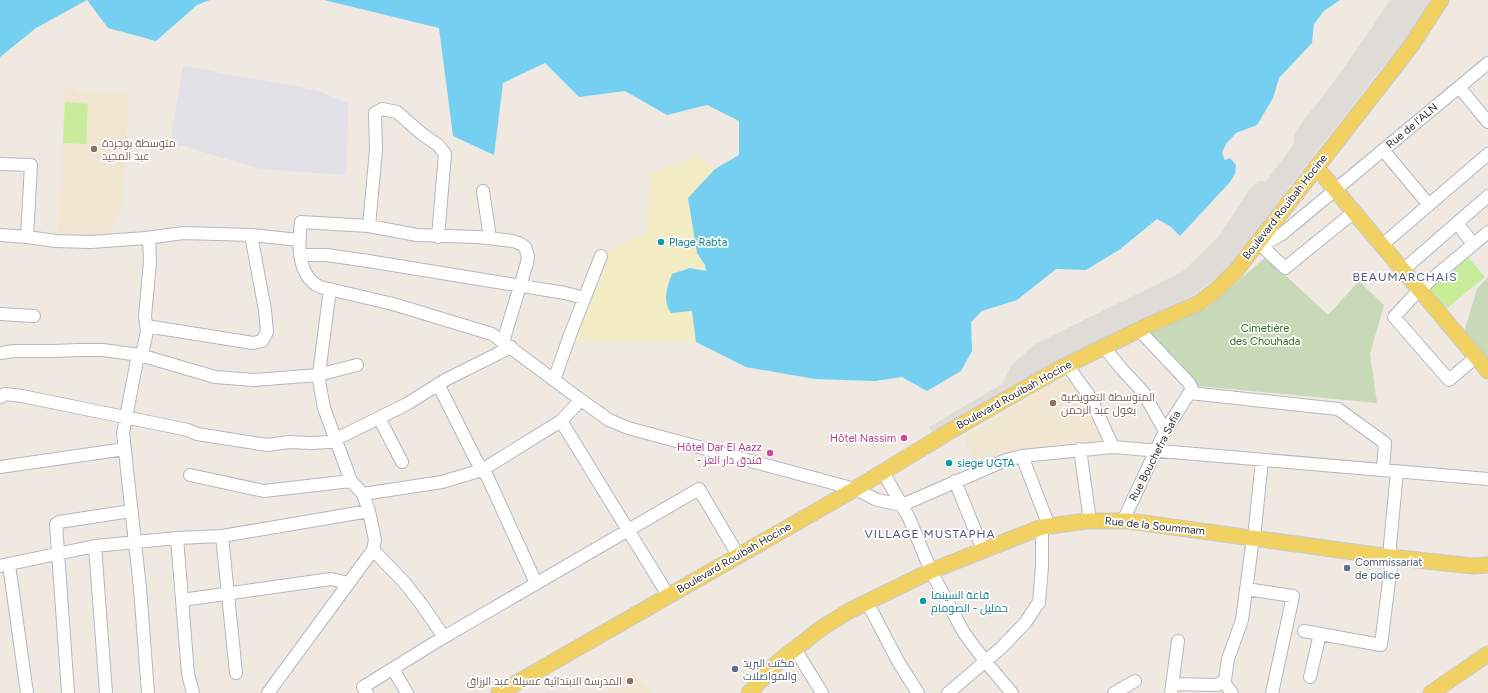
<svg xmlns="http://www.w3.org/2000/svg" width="1488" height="693" font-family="Figtree,Cairo,sans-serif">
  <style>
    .industrial { fill: #e3e1e8 }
    .education { fill: #f0e6d1 }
    .sand { fill: #f3ecc5 }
    .cemetery { fill: #c8d9b8 }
    .pitch { fill: #c9ec9a }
    .plaza { fill: #dfdcd8 }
    .water { fill: #75cff0 }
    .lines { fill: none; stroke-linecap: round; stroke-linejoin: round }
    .minor-casing { stroke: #b4b7c1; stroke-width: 14 }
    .major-casing { stroke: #c9c9c9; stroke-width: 17 }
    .minor { stroke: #fff; stroke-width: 12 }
    .major { stroke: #f2d163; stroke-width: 15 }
    .education-dot { fill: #8d6e63; stroke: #fff; stroke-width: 1.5 }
    .culture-dot { fill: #0f9aa8; stroke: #fff; stroke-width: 1.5 }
    .hotel-dot { fill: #d1479c; stroke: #fff; stroke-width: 1.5 }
    .service-dot { fill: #5c6f8a; stroke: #fff; stroke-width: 1.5 }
    .labels { text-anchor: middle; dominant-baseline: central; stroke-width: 3.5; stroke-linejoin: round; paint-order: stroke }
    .street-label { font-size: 11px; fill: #2e2e2e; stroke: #fff }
    .education-label { font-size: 11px; fill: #785e54; stroke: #fff; text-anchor: start }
    .culture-label { font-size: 11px; fill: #0d838f; stroke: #fff; text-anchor: start }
    .park-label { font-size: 11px; fill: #2c6e1b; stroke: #fff }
    .hotel-label { font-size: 11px; fill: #b23c85; stroke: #fff; text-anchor: end }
    .service-label { font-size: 11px; fill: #4e5e75; stroke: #fff; text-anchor: start }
    .neighbourhood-label { font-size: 12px; letter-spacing: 1px; fill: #4d5680; stroke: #fff }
  </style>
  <rect width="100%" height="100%" fill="#efe9e1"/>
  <!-- industrial -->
  <path class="industrial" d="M 183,66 L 316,90 L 348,103 L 346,175 L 259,169 L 170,142 Z"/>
  <!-- education -->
  <path class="education" d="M 76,87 L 76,91 L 129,92 L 123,206 L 112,229 L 111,237 L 53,237 L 58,230 L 65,88 Z
    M 1060,378 L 1072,380 L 1103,441 L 1003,453 L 976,464 L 963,437 L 986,425 Z
    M 630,669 L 652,693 L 606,693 Z"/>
  <!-- sand -->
  <path class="sand" d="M 697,156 L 715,169 L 688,198 L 697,253 L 705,265 L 706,271 L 681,312 L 692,311 L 696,342 L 576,341 L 610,251 L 647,232 L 650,174 Z"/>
  <!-- cemetery -->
  <path class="cemetery" d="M 1266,257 L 1328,315 L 1359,281 L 1384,305 L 1370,354 L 1377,403 L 1198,386 L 1147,332 L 1206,309 Z
    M 1488,277 L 1488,361 L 1464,332 L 1477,289 Z"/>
  <!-- pitch -->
  <path class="pitch" d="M 65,102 L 88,104 L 86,144 L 63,143 Z
    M 1467,256 L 1485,277 L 1446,309 L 1429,288 Z"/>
  <!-- plaza -->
  <path class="plaza" d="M 1390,0 L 1434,0 L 1388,68 L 1382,68 L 1288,189 L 1287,196 L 1247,247 L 1221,277 L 1218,276 L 1198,292 L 1168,309 L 1064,357 L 1064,361 L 934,435 L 929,427 L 1002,384 L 1011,366 L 1035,344 L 1182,272 L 1219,236 L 1249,190 L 1258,181 L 1266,181 L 1294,144 L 1294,135 L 1302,122 L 1330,87 L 1371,29 Z"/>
  <!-- water -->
  <path class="water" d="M 0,0 L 87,0 L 36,28 L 0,57 Z
    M 87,0 L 210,0 L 197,5 L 156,41 L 108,28 Z
    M 324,0 L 1340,0 L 1324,11 L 1314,24 L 1312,43 L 1279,78 L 1273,98 L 1257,125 L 1236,133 L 1226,144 L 1222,153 L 1225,160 L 1230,158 L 1236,165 L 1235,174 L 1230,182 L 1180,236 L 1170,226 L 1157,219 L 1119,250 L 1086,270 L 1056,269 L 1017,300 L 982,311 L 971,322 L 972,351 L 961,371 L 927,391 L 902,377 L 875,381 L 815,379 L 746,367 L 696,342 L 692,311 L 671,313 C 662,301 667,287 672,274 L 690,268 L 706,271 L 705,265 L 697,253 L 688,198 L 715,169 L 739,155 L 739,121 L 707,105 L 667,115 L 625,91 L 579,97 L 545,63 L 503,83 L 494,155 L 453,136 L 439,28 Z"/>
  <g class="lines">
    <!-- minor casing -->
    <g class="minor-casing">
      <path id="minor" d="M 1459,87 L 1488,122
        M 1383,150 L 1429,205
        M 0,164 L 31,165 L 27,237
        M 483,191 L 490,238
        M 1457,223 L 1473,244
        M 369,226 L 376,150 L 375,113 L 382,109 L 397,112 L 422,134 L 438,145 L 445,154 L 438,237
        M 0,235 L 27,237 L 56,241 L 91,242 L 146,238 L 183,233 L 251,235 L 299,240
        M 1263,245 L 1265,249 L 1285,268 L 1354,212
        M 1382,245 L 1488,154
        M 1254,248 L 1263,245 L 1282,234 L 1488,63
        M 301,255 L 327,255 L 368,261 L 565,293 L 584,298
        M 1403,270 L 1488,196
        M 0,314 L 34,316
        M 146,326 L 253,343 L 262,341 L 267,332 L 265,310 L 251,235
        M 503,342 L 527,263 L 528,256 L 525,247 L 521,244 L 513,241 L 478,237 L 417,235 L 369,226 L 301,222 C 298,244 297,276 320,287 L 393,304 L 492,334 L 581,400 L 609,420 L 628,428 L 855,489 L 877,500 L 902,505
        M 1104,347 L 1120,367 L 1143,392 L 1165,431
        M 0,353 L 14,351 L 54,351 L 79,350 L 103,350 L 140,355 L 215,377 L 254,380 L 318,375 L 357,365
        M 1476,357 L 1449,380 L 1394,317 L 1420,289 L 1488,232
        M 1067,365 L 1090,397 L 1113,447
        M 554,380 L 570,335 L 601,256
        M 438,384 L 475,458 L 482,470 L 487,476 L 536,583
        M 1190,393 L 1338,409 L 1385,443 L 1383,470
        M 0,397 L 5,394 L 22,396 L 188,430 L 197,434 L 267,445 L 289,442 L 311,443 L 330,442 L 407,404 L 447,379 L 511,347
        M 379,418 L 402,462
        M 561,421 L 668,595
        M 1080,449 L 1090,521
        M 1022,456 L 1049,526
        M 0,467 L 125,449
        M 883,472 L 909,518 L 931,571 L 964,633 L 985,661 L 1012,693
        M 190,475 L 264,491 L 351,481
        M 955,481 L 983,550
        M 363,494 L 442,482 L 482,470 L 561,421 L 581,400
        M 902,505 L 1006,460 L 1022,456 L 1113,447 L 1488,479
        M 1123,521 L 1165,431 L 1192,389 L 1189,383 L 1139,330
        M 222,536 L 236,673
        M 177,538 L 188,674 L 193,693
        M 1254,538 L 1262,460
        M 95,546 L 106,693
        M 373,550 L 404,582 L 422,605 L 444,637
        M 9,565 L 27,693
        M 0,566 L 95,546 L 177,538 L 222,536 L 369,511
        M 1246,589 L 1293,596 L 1272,693
        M 182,600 L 331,579 L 348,583
        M 867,602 L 899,663 L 918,693
        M 1304,631 L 1381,645 L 1391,565 L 1390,545 L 1397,472
        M 795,649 L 822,693
        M 393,669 L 407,693
        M 1310,677 L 1320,634
        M 1223,681 L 1232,693
        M 1172,684 L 1217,685 L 1225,680 L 1228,659 L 1242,620 L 1253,538
        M 68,693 L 56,524 L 59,522 L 124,512
        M 148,693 L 140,588 L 123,433 L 137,360 L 143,350 L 147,331 L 145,316 L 150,262 L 149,238
        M 268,693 L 373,550 L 375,540 L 369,511 L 363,494 L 351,481 L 324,408 L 318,375 L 320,366 L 330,289
        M 367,693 L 363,687 L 444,637 L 699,489 L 738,555
        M 948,693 L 1001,648 L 1025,623 L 1037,605 L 1039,603 L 1042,566 L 1042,527
        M 1114,693 L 1135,681
        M 1171,693 L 1178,641"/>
    </g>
    <!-- major casing -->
    <g class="major-casing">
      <path id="major" d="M 1316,167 L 1488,371
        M 499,693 L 855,489 L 952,430 L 1057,370 L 1151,324 L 1199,303 L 1216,290 L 1235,272 L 1380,86 L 1411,46 L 1441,0
        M 749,693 L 778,662 L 823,627 L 851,610 L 931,571 L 1042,527 L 1087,521 L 1129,521 L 1390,557 L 1473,566 L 1488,565
        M 1431,693 L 1488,654"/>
    </g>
    <!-- minor -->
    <use href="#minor" class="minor"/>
    <!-- major -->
    <use href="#major" class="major"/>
  </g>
  <!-- markers -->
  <g class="education-dot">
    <circle cx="94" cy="149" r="4"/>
    <circle cx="1053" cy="403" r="4"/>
    <circle cx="630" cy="681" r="4"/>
  </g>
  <g class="culture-dot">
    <circle cx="661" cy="242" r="4"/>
    <circle cx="949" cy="463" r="4"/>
    <circle cx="923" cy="601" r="4"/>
  </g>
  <g class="hotel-dot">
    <circle cx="904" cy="438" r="4"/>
    <circle cx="770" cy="453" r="4"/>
  </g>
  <g class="service-dot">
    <circle cx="1347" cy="568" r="4"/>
    <circle cx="735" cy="669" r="4"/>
  </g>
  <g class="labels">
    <!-- street labels -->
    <g class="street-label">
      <text transform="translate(1412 126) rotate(-40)">Rue de l'ALN</text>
      <text transform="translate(1285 207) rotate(-52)">Boulevard Rouibah Hocine</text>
      <text transform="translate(1014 395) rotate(-29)">Boulevard Rouibah Hocine</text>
      <text transform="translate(1155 456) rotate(-63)">Rue Bouchefra Safia</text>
      <text transform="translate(1155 526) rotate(6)">Rue de la Soummam</text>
      <text transform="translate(734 558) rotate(-30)">Boulevard Rouibah Hocine</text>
    </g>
    <!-- education labels -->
    <g class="education-label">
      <text x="102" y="143">متوسطة بوجردة<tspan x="102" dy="13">عبد المجيد</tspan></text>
      <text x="1061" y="397">المتوسطة التعويضية<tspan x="1061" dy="13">بغول عبد الرحمن</tspan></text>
      <text x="622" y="681" text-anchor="end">المدرسة الابتدائية عسيلة عبد الرزاق</text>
    </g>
    <!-- culture labels -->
    <g class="culture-label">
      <text x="669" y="242">Plage Rabta</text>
      <text x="957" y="463">siege UGTA</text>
      <text x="931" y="595">قاعة السينما<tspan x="931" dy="13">حمليل - الصومام</tspan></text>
    </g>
    <!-- park labels -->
    <g class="park-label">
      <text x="1265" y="328">Cimetière<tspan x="1265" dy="13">des Chouhada</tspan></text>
    </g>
    <!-- hotel labels -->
    <g class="hotel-label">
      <text x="896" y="438">Hôtel Nassim</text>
      <text x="762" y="447">Hôtel Dar El Aazz<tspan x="762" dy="13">- فندق دار العز</tspan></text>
    </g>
    <!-- service labels -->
    <g class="service-label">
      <text x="1355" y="562">Commissariat<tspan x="1355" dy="13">de police</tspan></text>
      <text x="743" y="663">مكتب البريد<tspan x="743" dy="13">والمواصلات</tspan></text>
    </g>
    <!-- neighbourhood labels -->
    <g class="neighbourhood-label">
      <text x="1405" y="277">BEAUMARCHAIS</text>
      <text x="930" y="534">VILLAGE MUSTAPHA</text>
    </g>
  </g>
</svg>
